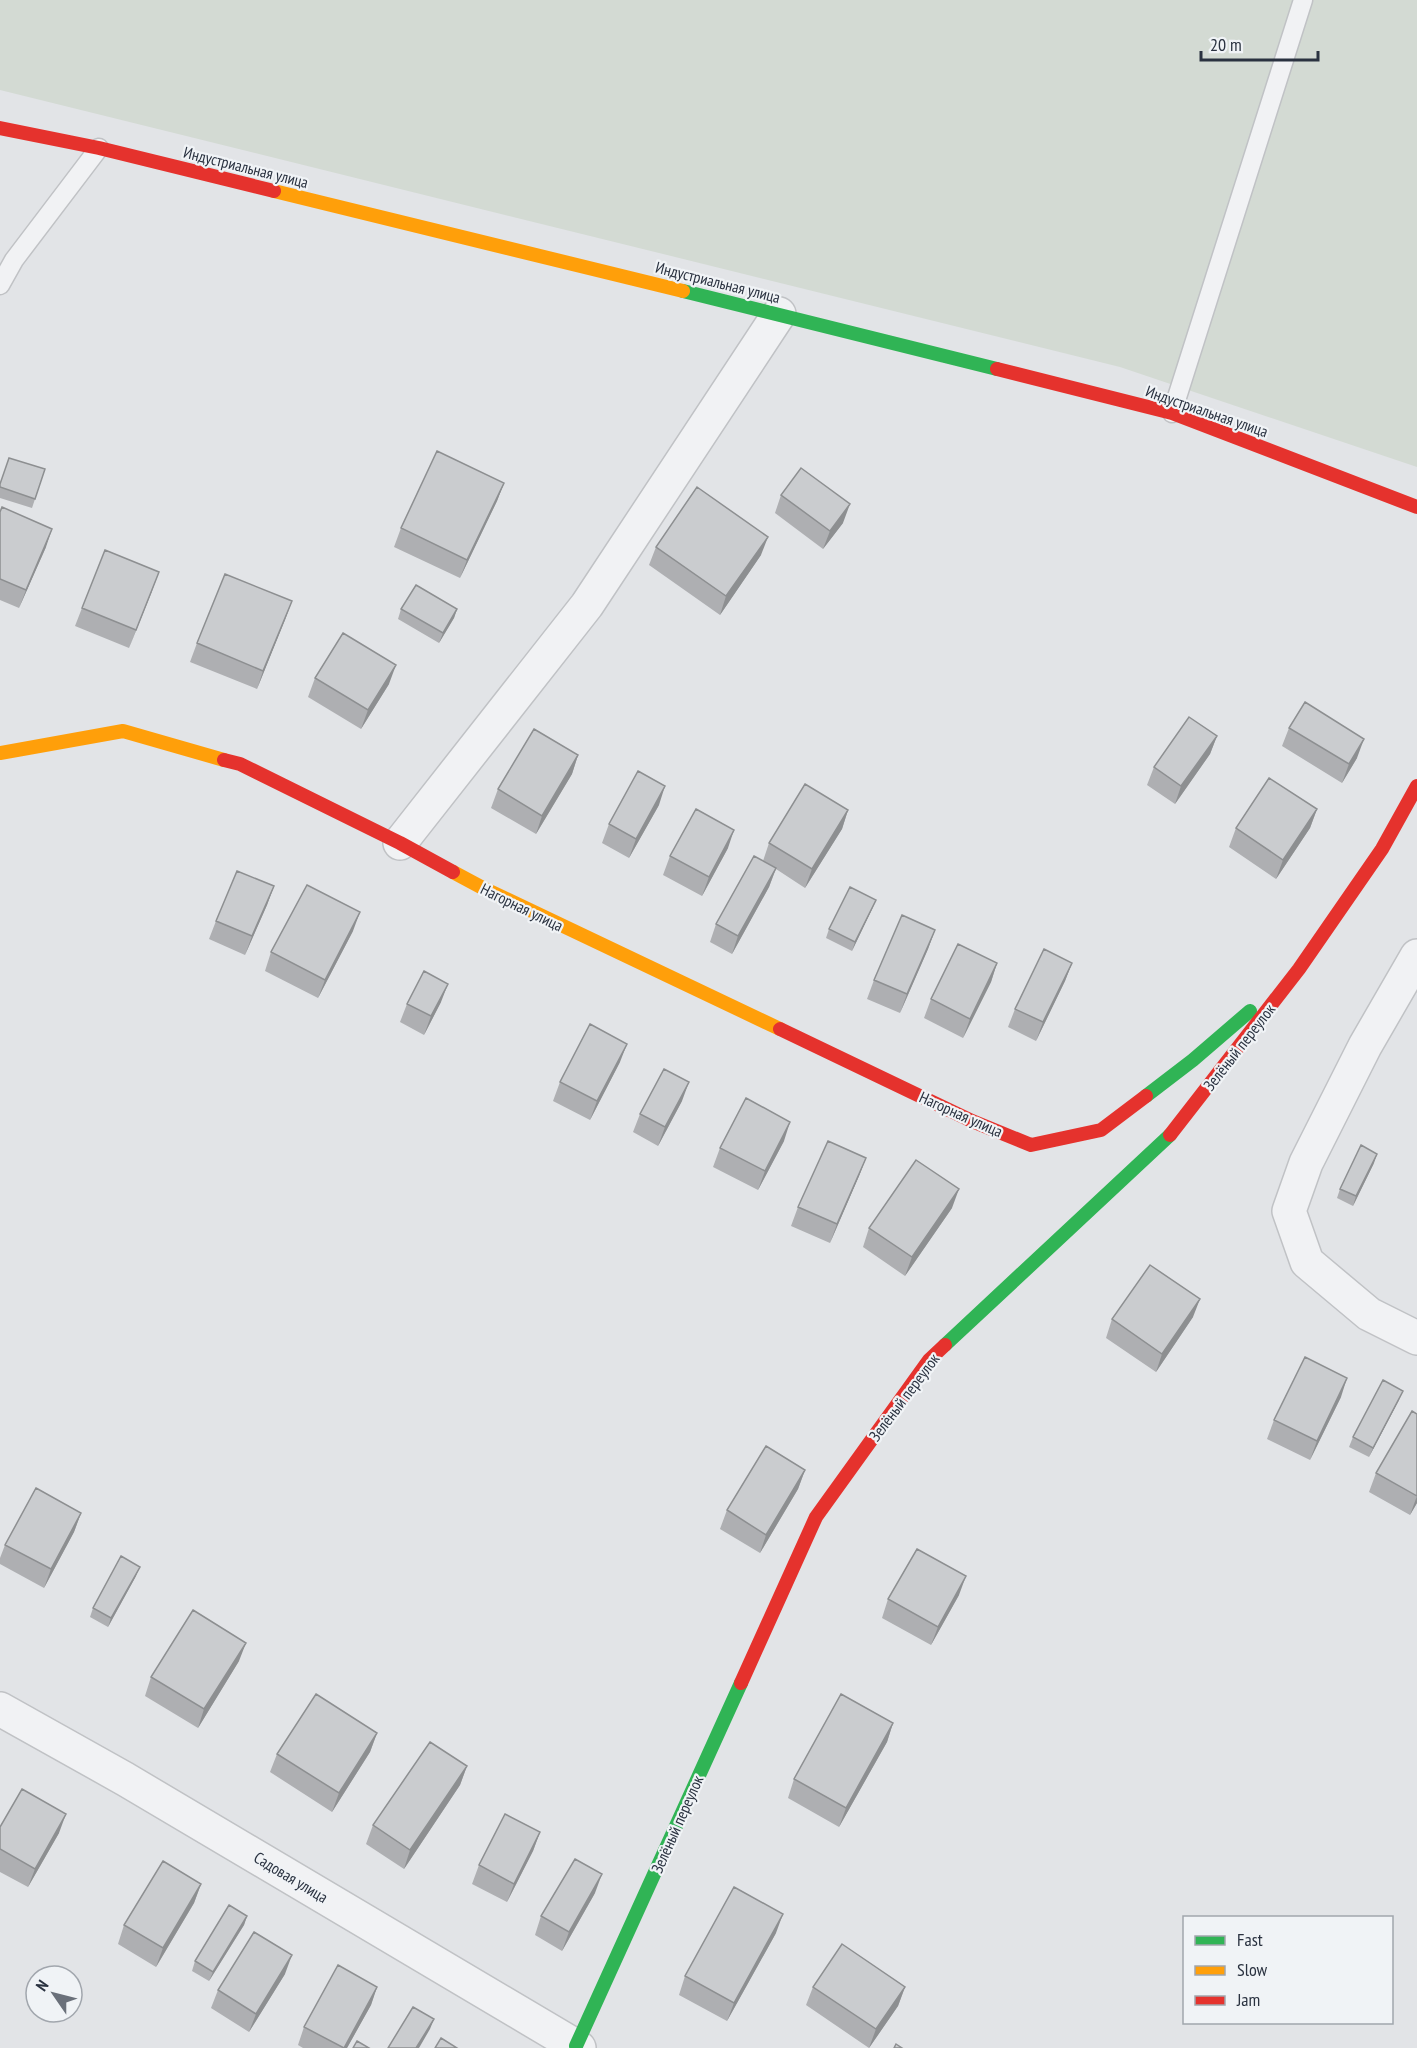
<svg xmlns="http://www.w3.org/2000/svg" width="1417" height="2048" font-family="'PT Sans Narrow',sans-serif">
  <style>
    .green { fill: #d3dad3 }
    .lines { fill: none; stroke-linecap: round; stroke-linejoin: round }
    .lane-casing { stroke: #c0c2c5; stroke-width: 21 }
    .street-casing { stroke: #c0c2c5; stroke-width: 36 }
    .lane { stroke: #f1f2f4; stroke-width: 18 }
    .street { stroke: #f1f2f4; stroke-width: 33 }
    .fast { stroke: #30b455; stroke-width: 14 }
    .slow { stroke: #ff9f0a; stroke-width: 14 }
    .jam { stroke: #e5322d; stroke-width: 14 }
    .wall { fill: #aeafb2 }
    .shaded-wall { fill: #8d8f91 }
    .building { fill: #cacccf; stroke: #8d8f91; stroke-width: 1.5 }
    .labels { text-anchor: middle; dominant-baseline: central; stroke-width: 4.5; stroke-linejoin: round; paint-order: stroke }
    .street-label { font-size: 16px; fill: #2a3240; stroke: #f0f3f6 }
  </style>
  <rect width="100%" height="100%" fill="#e2e4e7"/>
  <!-- green -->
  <path class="green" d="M 0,0 L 1417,0 L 1417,467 L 1120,367 L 0,90 Z"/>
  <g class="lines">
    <!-- lane casing -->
    <g class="lane-casing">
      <path id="lane" d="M 0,285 L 14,260 L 99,148
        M 1172,413 L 1303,0"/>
    </g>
    <!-- street casing -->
    <g class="street-casing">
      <path id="street" d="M 400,843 L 587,605 L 779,314
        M 1417,956 L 1365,1046 L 1306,1163 L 1289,1211 L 1307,1262 L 1369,1314 L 1417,1338
        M 0,1709 L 125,1779 L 579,2048"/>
    </g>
    <!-- lane -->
    <use href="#lane" class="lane"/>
    <!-- street -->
    <use href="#street" class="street"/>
    <!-- fast -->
    <path class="fast" d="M 683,291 L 997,369
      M 1146,1096 L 1193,1060 L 1250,1011
      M 945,1345 L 1170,1135
      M 576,2046 L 741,1683"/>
    <!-- slow -->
    <path class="slow" d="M 274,191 L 683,291
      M 0,753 L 123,731 L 224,760
      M 453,872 L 481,887 L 780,1029"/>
    <!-- jam -->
    <path class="jam" d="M 0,128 L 99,148 L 274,191
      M 997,369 L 1172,413 L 1417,507
      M 224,760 L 240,764 L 400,843 L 453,872
      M 780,1029 L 972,1121 L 1031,1145 L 1101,1130 L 1146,1096
      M 1170,1135 L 1299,969 L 1382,849 L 1417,786
      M 741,1683 L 816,1517 L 929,1360 L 945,1345"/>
  </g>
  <!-- wall -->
  <path class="wall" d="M 45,469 L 32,508 L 0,498 L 0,483 Z
    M 504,483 L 497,501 L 460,578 L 394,547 L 401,528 Z
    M 781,495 L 843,523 L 823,549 L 775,513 Z
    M 0,512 L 46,547 L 19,608 L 0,600 Z
    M 656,547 L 761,555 L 720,615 L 649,565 Z
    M 152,591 L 129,648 L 75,626 L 82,608 Z
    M 292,601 L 257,689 L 190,662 L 197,643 Z
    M 401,609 L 457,609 L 454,618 L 439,643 L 398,619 Z
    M 315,678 L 389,684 L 361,729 L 308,697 Z
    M 1289,728 L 1357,758 L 1342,783 L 1282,746 Z
    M 1217,736 L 1210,754 L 1175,804 L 1147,785 L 1154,767 Z
    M 578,755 L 572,774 L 536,834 L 491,808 L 498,789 Z
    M 659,805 L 629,858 L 602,843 L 609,824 Z
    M 1317,809 L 1310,828 L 1276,879 L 1229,847 L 1236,828 Z
    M 848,810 L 842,829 L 805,888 L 776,869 L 769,887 L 732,954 L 710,942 L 716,924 L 763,861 L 769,843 Z
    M 728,848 L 702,896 L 663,875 L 670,856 Z
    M 274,886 L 267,905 L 245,955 L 209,939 L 216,921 Z
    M 876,900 L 872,909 L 852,951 L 826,938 L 829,929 Z
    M 935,930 L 928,949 L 900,1013 L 867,999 L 874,980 Z
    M 353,931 L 318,998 L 265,971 L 271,952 Z
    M 997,963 L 991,982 L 963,1038 L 924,1018 L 931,999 Z
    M 1072,963 L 1065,981 L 1036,1041 L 1008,1027 L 1015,1009 Z
    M 441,1002 L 424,1035 L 400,1022 L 407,1004 Z
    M 620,1062 L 590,1120 L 553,1101 L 560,1082 Z
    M 682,1101 L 658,1146 L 633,1132 L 640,1114 Z
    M 784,1141 L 758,1190 L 713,1167 L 720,1148 Z
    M 866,1158 L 859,1176 L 830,1243 L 791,1226 L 798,1207 Z
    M 1374,1163 L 1353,1206 L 1337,1198 L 1340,1189 Z
    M 952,1208 L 905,1276 L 863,1247 L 869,1228 Z
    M 1193,1317 L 1156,1372 L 1106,1338 L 1112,1319 Z
    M 1341,1397 L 1310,1460 L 1267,1439 L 1274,1420 Z
    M 1399,1400 L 1369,1457 L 1349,1447 L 1353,1437 Z
    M 1417,1414 L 1417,1503 L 1410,1515 L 1369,1492 L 1376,1473 Z
    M 805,1470 L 798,1489 L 760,1553 L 720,1529 L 727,1510 Z
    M 81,1513 L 74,1532 L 44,1588 L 0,1564 L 0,1558 L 5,1545 Z
    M 136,1576 L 108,1627 L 90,1617 L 93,1608 Z
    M 959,1595 L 931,1645 L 882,1618 L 888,1599 Z
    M 239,1661 L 198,1728 L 145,1696 L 151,1677 Z
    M 893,1723 L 887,1742 L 839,1827 L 788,1798 L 794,1779 Z
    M 377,1733 L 370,1752 L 332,1812 L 270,1772 L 277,1754 Z
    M 467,1766 L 460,1785 L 404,1869 L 366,1844 L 373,1825 Z
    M 0,1827 L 59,1833 L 28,1887 L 0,1872 Z
    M 540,1832 L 533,1851 L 507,1902 L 472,1884 L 479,1865 Z
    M 201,1884 L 194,1903 L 156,1967 L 118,1944 L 124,1925 Z
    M 595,1893 L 562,1951 L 535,1935 L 541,1916 Z
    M 247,1916 L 244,1925 L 209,1981 L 192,1971 L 195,1961 Z
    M 776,1933 L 727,2021 L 679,1995 L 685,1976 Z
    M 285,1974 L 249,2032 L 211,2008 L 218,1990 Z
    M 377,1987 L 371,2005 L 347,2048 L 303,2048 L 298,2045 L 304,2027 Z
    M 813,1987 L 905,1987 L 898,2006 L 869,2048 L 806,2005 Z"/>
  <!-- shaded-wall -->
  <path class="shaded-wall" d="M 504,483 L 497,501 L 460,578 L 467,560 Z
    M 850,504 L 843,523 L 823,549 L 830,531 Z
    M 52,529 L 46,547 L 19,608 L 26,590 Z
    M 768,537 L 761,555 L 720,615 L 726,596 Z
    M 159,572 L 152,591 L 129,648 L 136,630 Z
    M 292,601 L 285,620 L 257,689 L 263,671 Z
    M 457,609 L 454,618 L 439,643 L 443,633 Z
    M 396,665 L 389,684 L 361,729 L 368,710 Z
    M 1217,736 L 1210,754 L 1175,804 L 1181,786 Z
    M 1364,739 L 1357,758 L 1342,783 L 1349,764 Z
    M 578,755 L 572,774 L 536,834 L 542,816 Z
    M 665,786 L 659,805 L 629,858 L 636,839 Z
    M 1317,809 L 1310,828 L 1276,879 L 1283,860 Z
    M 848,810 L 842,829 L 805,888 L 812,869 Z
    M 734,830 L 728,848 L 702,896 L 709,877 Z
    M 776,868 L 769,887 L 732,954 L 738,936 Z
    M 274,886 L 267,905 L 245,955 L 252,936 Z
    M 876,900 L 872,909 L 852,951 L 855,942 Z
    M 360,912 L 353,931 L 318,998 L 325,980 Z
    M 935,930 L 928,949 L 900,1013 L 907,994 Z
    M 997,963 L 991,982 L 963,1038 L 970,1019 Z
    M 1072,963 L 1065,981 L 1036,1041 L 1043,1022 Z
    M 448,984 L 441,1002 L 424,1035 L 431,1016 Z
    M 627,1044 L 620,1062 L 590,1120 L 597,1101 Z
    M 689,1082 L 682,1101 L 658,1146 L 665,1127 Z
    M 790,1122 L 784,1141 L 758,1190 L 765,1171 Z
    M 1377,1154 L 1374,1163 L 1353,1206 L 1356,1196 Z
    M 866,1158 L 859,1176 L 830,1243 L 837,1224 Z
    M 959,1189 L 952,1208 L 905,1276 L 912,1257 Z
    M 1200,1299 L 1193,1317 L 1156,1372 L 1162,1354 Z
    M 1347,1378 L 1341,1397 L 1310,1460 L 1317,1441 Z
    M 1403,1391 L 1399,1400 L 1369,1457 L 1373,1448 Z
    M 805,1470 L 798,1489 L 760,1553 L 766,1535 Z
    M 1417,1496 L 1417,1503 L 1410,1515 Z
    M 81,1513 L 74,1532 L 44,1588 L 51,1569 Z
    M 140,1567 L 136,1576 L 108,1627 L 111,1618 Z
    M 966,1576 L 959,1595 L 931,1645 L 938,1627 Z
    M 246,1643 L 239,1661 L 198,1728 L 204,1709 Z
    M 893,1723 L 887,1742 L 839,1827 L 846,1808 Z
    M 377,1733 L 370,1752 L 332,1812 L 339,1793 Z
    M 467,1766 L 460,1785 L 404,1869 L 410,1850 Z
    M 66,1814 L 59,1833 L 28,1887 L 35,1869 Z
    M 540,1832 L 533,1851 L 507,1902 L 514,1884 Z
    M 602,1874 L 595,1893 L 562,1951 L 569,1932 Z
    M 201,1884 L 194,1903 L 156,1967 L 163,1948 Z
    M 783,1914 L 776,1933 L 727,2021 L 734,2003 Z
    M 247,1916 L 244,1925 L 209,1981 L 213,1972 Z
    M 292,1955 L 285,1974 L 249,2032 L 256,2014 Z
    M 377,1987 L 371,2005 L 347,2048 L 344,2048 Z
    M 905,1987 L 898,2006 L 869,2048 L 876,2029 Z
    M 434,2019 L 430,2029 L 419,2048 L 416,2048 Z"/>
  <!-- building -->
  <path class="building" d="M 437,451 L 504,483 L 467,560 L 401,528 Z
    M 9,458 L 45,469 L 35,499 L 0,487 L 0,484 Z
    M 801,468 L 850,504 L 830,531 L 781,495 Z
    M 697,487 L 768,537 L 726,596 L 656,547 Z
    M 2,507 L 52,529 L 26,590 L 0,579 L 0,512 Z
    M 105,550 L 159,572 L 136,630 L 82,608 Z
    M 225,574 L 292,601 L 263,671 L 197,643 Z
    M 416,585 L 457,609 L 443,633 L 401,609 Z
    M 343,633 L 396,665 L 368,710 L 315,678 Z
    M 1305,702 L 1364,739 L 1349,764 L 1289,728 Z
    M 1189,717 L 1217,736 L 1181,786 L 1154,767 Z
    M 534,729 L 578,755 L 542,816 L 498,789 Z
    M 638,771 L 665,786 L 636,839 L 609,824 Z
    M 1269,778 L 1317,809 L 1283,860 L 1236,828 Z
    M 805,784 L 848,810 L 812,869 L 769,843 Z
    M 696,809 L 734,830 L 709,877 L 670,856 Z
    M 754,856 L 776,868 L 738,936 L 716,924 Z
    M 237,871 L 274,886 L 252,936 L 216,921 Z
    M 307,885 L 360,912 L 325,980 L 271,952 Z
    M 850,887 L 876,900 L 855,942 L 829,929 Z
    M 902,915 L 935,930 L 907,994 L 874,980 Z
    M 958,944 L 997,963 L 970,1019 L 931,999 Z
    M 1044,949 L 1072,963 L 1043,1022 L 1015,1009 Z
    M 424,971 L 448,984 L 431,1016 L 407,1004 Z
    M 590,1024 L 627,1044 L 597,1101 L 560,1082 Z
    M 664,1069 L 689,1082 L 665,1127 L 640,1114 Z
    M 746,1098 L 790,1122 L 765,1171 L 720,1148 Z
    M 828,1141 L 866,1158 L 837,1224 L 798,1207 Z
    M 1361,1145 L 1377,1154 L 1356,1196 L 1340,1189 Z
    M 916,1160 L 959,1189 L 912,1257 L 869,1228 Z
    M 1150,1265 L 1200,1299 L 1162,1354 L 1112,1319 Z
    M 1305,1357 L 1347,1378 L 1317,1441 L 1274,1420 Z
    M 1383,1380 L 1403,1391 L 1373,1448 L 1353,1437 Z
    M 1412,1411 L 1417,1414 L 1417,1496 L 1376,1473 Z
    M 766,1446 L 805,1470 L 766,1535 L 727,1510 Z
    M 36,1488 L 81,1513 L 51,1569 L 5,1545 Z
    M 917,1549 L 966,1576 L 938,1627 L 888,1599 Z
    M 121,1556 L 140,1567 L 111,1618 L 93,1608 Z
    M 193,1610 L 246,1643 L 204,1709 L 151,1677 Z
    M 316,1694 L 377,1733 L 339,1793 L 277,1754 Z
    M 841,1694 L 893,1723 L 846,1808 L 794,1779 Z
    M 430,1742 L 467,1766 L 410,1850 L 373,1825 Z
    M 22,1789 L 66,1814 L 35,1869 L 0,1849 L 0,1827 Z
    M 505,1814 L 540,1832 L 514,1884 L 479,1865 Z
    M 575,1859 L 602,1874 L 569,1932 L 541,1916 Z
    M 163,1861 L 201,1884 L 163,1948 L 124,1925 Z
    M 734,1887 L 783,1914 L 734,2003 L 685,1976 Z
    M 229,1905 L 247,1916 L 213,1972 L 195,1961 Z
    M 254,1932 L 292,1955 L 256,2014 L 218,1990 Z
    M 842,1944 L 905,1987 L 876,2029 L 813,1987 Z
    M 338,1965 L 377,1987 L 344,2048 L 304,2027 Z
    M 413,2007 L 434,2019 L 416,2048 L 388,2048 Z
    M 441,2038 L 457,2048 L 435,2048 Z
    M 357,2041 L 369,2048 L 353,2048 Z
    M 896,2044 L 902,2048 L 894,2048 Z"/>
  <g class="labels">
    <!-- street labels -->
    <g class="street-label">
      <text transform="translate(246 167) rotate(14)">Индустриальная улица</text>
      <text transform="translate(718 282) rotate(14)">Индустриальная улица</text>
      <text transform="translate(1207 411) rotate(19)">Индустриальная улица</text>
      <text transform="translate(522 907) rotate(26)">Нагорная улица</text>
      <text transform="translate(1239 1047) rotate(-52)">Зелёный переулок</text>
      <text transform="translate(961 1114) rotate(24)">Нагорная улица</text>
      <text transform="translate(904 1397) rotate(-53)">Зелёный переулок</text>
      <text transform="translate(677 1824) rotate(-66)">Зелёный переулок</text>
      <text transform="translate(291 1877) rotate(31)">Садовая улица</text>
    </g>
  </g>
  <!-- legend -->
  <rect x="1183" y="1916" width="210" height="108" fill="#f0f3f6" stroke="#a1a6ad" stroke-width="1.5"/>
  <rect x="1195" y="1936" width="30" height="9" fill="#30b455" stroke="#a1a6ad" stroke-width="1.5"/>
  <text x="1237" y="1946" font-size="18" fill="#2a3240">Fast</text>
  <rect x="1195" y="1966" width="30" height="9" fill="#ff9f0a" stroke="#a1a6ad" stroke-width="1.5"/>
  <text x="1237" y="1976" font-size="18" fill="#2a3240">Slow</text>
  <rect x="1195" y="1996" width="30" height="9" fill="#e5322d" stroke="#a1a6ad" stroke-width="1.5"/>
  <text x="1237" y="2006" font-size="18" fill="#2a3240">Jam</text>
  <!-- north arrow -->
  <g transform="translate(54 1994) rotate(305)"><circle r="28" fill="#f0f3f6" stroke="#a1a6ad" stroke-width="1.5"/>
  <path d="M0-4.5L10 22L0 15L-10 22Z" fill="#6a707a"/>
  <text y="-9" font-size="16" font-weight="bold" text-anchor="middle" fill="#2a3240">N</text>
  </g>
  <!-- scale -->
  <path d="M1201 51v9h117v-9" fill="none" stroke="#2a3240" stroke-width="3"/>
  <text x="1210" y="51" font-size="18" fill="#2a3240" stroke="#f0f3f6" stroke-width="4.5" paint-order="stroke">20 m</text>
</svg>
